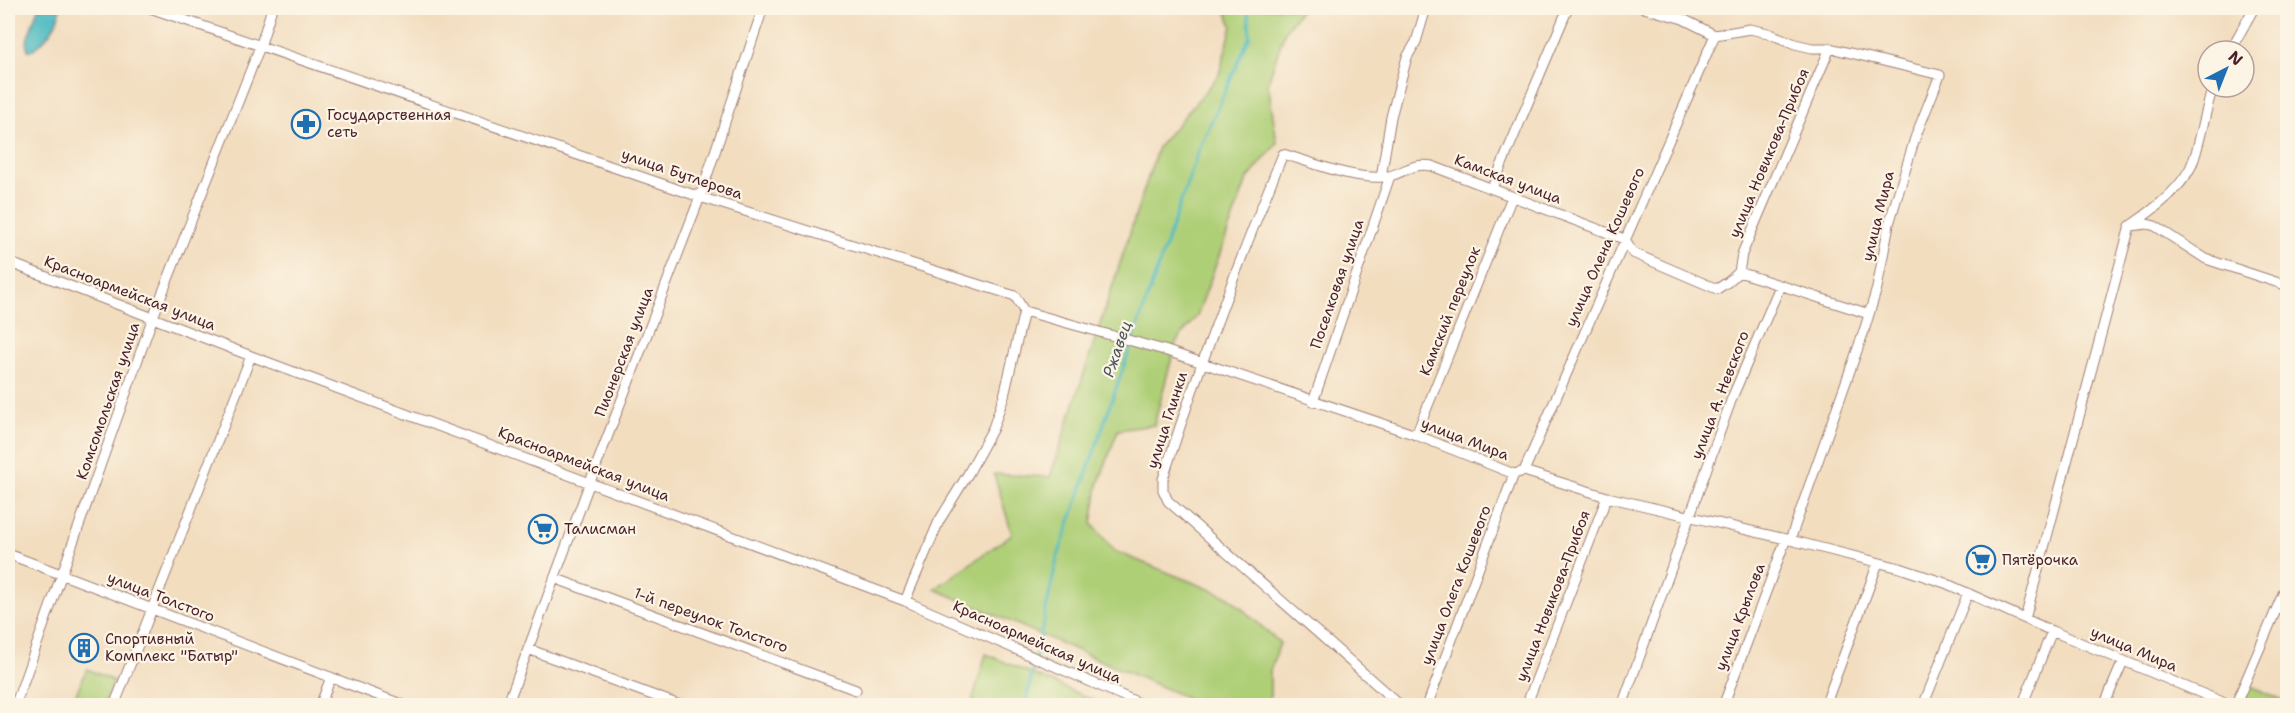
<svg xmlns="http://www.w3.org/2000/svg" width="2295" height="713" font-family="'Shantell Sans',sans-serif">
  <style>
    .green { fill: #afcf77; stroke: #7c7751; stroke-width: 1.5 }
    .water { fill: #4ab9c0; stroke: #4a6c76; stroke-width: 1.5 }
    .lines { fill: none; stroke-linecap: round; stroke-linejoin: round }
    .stream { stroke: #4ab9c0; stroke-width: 3 }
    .minor-casing { stroke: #9e7e75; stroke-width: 11 }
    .minor { stroke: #fff; stroke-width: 9 }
    .labels { text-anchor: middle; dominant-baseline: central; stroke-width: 4.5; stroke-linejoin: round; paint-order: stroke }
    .poi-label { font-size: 15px; fill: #4a1f2b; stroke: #fcf5e5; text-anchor: start }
    .street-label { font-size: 15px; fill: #4a1f2b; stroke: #fcf5e5 }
    .water-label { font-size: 16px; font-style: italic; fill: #4a555f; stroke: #fcf5e5 }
  </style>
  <rect width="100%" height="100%" fill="#fcf5e5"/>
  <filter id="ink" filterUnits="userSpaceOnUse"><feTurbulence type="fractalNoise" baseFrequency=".0167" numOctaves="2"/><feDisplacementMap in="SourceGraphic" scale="12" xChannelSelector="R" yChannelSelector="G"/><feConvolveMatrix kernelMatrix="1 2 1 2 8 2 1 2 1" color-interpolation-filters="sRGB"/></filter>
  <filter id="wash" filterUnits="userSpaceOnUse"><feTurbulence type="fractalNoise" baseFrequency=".008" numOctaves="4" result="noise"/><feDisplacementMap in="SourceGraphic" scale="24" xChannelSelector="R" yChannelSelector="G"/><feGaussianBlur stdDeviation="1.35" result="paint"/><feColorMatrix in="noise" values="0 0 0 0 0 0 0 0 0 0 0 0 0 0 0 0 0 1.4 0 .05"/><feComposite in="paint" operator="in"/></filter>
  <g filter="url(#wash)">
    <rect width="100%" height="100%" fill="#f2ddbf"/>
    <!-- green -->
    <path class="green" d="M 1225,8 L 1302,8 L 1285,31 L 1268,82 L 1277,143 L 1247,180 L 1197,316 L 1176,342 L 1154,425 L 1118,430 L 1098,485 L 1092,524 L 1114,551 L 1229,597 L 1280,643 L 1270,671 L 1270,705 L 1198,705 L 1178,694 L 935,589 L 1012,534 L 994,474 L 1050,477 L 1158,147 L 1219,75 L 1232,26 Z
      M 986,654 L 1105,705 L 971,705 Z
      M 87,669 L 114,681 L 103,705 L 71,705 Z
      M 2247,686 L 2287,702 L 2287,705 L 2243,705 L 2242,698 Z"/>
    <!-- water -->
    <path class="water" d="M 38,8 L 60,8 C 59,24 45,43 30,51 L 28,50 L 26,43 Z"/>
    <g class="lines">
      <!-- stream -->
      <path class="stream" d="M 1025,706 L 1057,559 L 1199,149 L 1250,36 L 1248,8"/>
    </g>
  </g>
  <g filter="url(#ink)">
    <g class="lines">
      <!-- minor casing -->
      <g class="minor-casing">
        <path id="minor" d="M 150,8 L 700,197 L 1015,296 L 1024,311 L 1164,350 L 1416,435 L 1514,474 L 1524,471 L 1607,497 L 1790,540 L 1900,568 L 1945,583 L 2052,631 L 2232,706
          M 1644,8 L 1683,19 L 1715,35 L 1750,29 L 1768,33 L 1795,44 L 1812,48 L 1830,48 L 1940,75 L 1915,138 L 1889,224 L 1877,288 L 1864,331 L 1790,540
          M 2230,51 L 2254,8
          M 1381,177 L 1391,117 L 1407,57 L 1416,42 L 1426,8
          M 1492,188 L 1568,8
          M 2131,226 L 2147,224 L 2155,226 L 2206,259 L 2288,286
          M 8,262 L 251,356 L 905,601 L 1146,706
          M 1739,272 L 1742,254 L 1830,48
          M 1313,402 L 1390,176
          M 1416,435 L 1512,197
          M 1524,471 L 1715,35
          M 8,554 L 406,706
          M 554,578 L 856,690
          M 905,601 L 939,521 L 968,474 L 993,428 L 1004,396 L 1024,311
          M 2025,619 L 2130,226 C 2153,210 2185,187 2194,159 C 2202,135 2205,111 2213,87
          M 528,649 L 682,706
          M 15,706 L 153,317 L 261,44 L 272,8
          M 114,706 L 251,356
          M 320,706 L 331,677
          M 507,706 L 590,482 L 700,197 L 763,8
          M 1401,706 L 1168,501 L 1163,490 L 1163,479 C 1198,368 1239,261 1283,154 C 1314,163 1350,179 1383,177 C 1402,176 1408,162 1432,166 L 1624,239 L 1633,253 L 1717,289 L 1728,282 L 1739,272 L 1869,314
          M 1427,706 L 1514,474
          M 1526,706 L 1607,497
          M 1622,706 L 1732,398 L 1780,286
          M 1723,706 L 1786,539
          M 1825,706 L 1878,563
          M 1923,706 L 1968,593
          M 2022,706 L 2052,631
          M 2104,706 L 2123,661
          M 2235,706 L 2288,582"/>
      </g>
      <!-- minor -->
      <use href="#minor" class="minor"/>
    </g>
  </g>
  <!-- icons -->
  <defs>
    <g id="pharmacy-ring" transform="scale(1.5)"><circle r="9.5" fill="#fcf5e5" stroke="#1f6fb2" stroke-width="1.5"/><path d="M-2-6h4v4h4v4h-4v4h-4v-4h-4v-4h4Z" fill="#1f6fb2"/></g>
    <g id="supermarket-ring" transform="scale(1.5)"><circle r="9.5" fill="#fcf5e5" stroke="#1f6fb2" stroke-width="1.5"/><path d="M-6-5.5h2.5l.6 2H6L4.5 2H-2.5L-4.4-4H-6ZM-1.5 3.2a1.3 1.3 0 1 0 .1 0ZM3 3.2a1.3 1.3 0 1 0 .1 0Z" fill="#1f6fb2"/></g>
    <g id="building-ring" transform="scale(1.5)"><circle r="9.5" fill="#fcf5e5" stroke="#1f6fb2" stroke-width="1.5"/><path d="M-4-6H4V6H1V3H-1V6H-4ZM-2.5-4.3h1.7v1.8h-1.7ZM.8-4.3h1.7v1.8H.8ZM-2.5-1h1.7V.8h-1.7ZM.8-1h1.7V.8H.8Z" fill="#1f6fb2"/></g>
  </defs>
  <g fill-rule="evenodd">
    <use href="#pharmacy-ring" x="306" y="124"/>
    <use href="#supermarket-ring" x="543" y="529"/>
    <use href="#supermarket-ring" x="1981" y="560"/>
    <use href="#building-ring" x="84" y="648"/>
  </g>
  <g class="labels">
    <!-- poi labels -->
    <g class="poi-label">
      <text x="327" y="115">Государственная<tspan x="327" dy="17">сеть</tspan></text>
      <text x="564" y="529">Талисман</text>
      <text x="2002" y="560">Пятёрочка</text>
      <text x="105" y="639">Спортивный<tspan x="105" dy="17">Комплекс "Батыр"</tspan></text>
    </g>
    <!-- street labels -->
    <g class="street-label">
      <text transform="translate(1769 153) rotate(-67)">улица Новикова-Прибоя</text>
      <text transform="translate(682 174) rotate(19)">улица Бутлерова</text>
      <text transform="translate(1508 179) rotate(21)">Камская улица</text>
      <text transform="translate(1878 216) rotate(-76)">улица Мира</text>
      <text transform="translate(1605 247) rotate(-66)">улица Олена Кошевого</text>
      <text transform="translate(1337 284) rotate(-71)">Поселковая улица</text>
      <text transform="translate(130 293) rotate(21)">Красноармейская улица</text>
      <text transform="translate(1450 311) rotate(-68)">Камский переулок</text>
      <text transform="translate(624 352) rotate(-69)">Пионерская улица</text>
      <text transform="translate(1720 395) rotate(-69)">улица А. Невского</text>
      <text transform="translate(108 401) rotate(-71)">Комсомольская улица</text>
      <text transform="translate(1167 420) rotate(-72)">улица Глинки</text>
      <text transform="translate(1465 439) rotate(21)">улица Мира</text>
      <text transform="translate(584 464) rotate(21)">Красноармейская улица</text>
      <text transform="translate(1456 585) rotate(-69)">улица Олега Кошевого</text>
      <text transform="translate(1553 596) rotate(-69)">улица Новикова-Прибоя</text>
      <text transform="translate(161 597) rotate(21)">улица Толстого</text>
      <text transform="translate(1740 617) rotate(-69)">улица Крылова</text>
      <text transform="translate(711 620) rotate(20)">1-й переулок Толстого</text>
      <text transform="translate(1037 642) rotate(24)">Красноармейская улица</text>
      <text transform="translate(2134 649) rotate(23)">улица Мира</text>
    </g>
    <!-- water labels -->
    <g class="water-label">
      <text transform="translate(1117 349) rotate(-71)">Ржавец</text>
    </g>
  </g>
  <!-- margin -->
  <rect width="2295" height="713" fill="none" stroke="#fcf5e5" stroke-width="30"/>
  <!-- north arrow -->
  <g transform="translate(2226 69) rotate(42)"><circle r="28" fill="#fcf5e5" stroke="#b59f9b" stroke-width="1.5"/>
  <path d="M0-4.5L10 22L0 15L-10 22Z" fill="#1f6fb2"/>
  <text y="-9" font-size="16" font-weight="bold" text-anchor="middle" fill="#4a1f2b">N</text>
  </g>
</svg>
